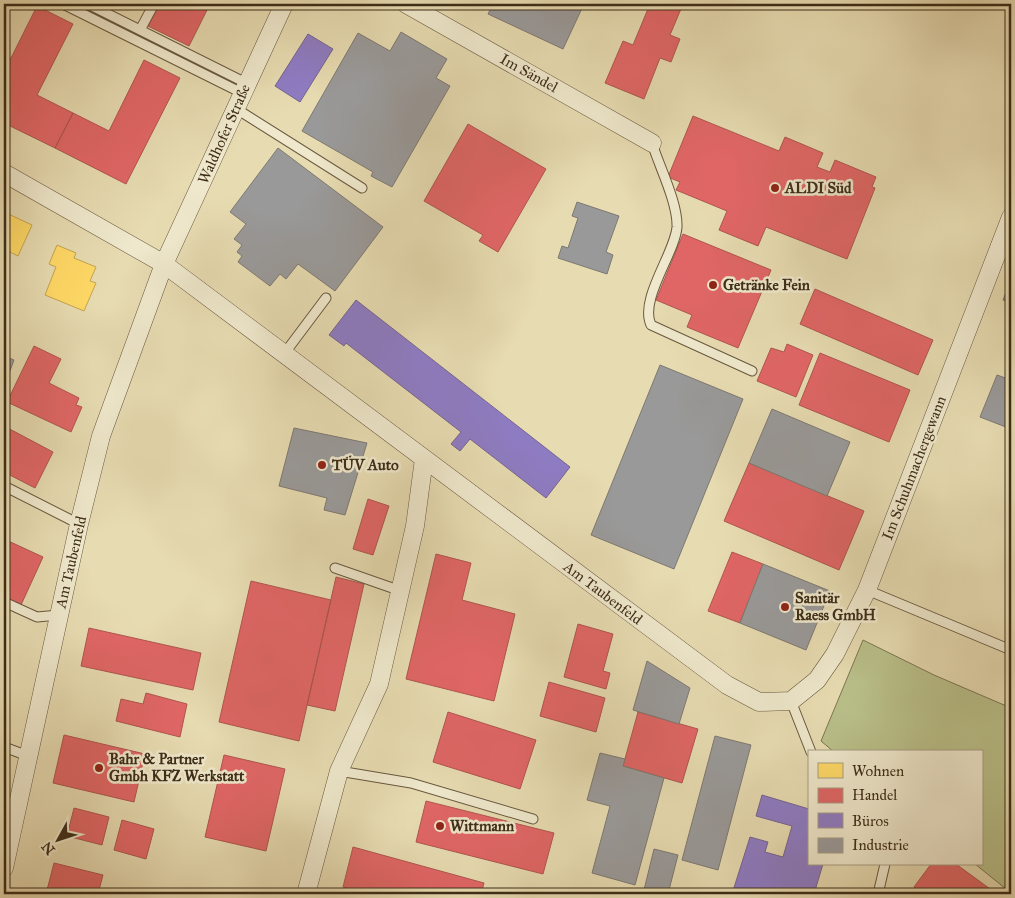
<svg xmlns="http://www.w3.org/2000/svg" width="1015" height="898" font-family="'IM FELL Great Primer',serif">
  <style>
    .green { fill: #b9bf89; stroke: #7b7650 }
    .homes { fill: #ffd966; stroke: #c5a54f }
    .shops { fill: #e06666; stroke: #af554f }
    .offices { fill: #8e7cc3; stroke: #766490 }
    .industry { fill: #999; stroke: #7d7972 }
    .lines { fill: none; stroke-linecap: round; stroke-linejoin: round }
    .lane-casing { stroke: #68583e; stroke-width: 11 }
    .street-casing { stroke: #68583e; stroke-width: 19 }
    .lane { stroke: #efe8cc; stroke-width: 9 }
    .street { stroke: #efe8cc; stroke-width: 18 }
    .poi-dot { fill: #8f2418; stroke: #efe8cc; stroke-width: 2 }
    .labels { text-anchor: middle; dominant-baseline: central; stroke-width: 5; stroke-linejoin: round; paint-order: stroke }
    .street-label { font-size: 15px; fill: #3d2d18; stroke: #efe8cc }
    .poi-label { font-size: 15px; font-weight: bold; fill: #3d2d18; stroke: #efe8cc; text-anchor: start }
  </style>
  <rect width="100%" height="100%" fill="#e7dbb1"/>
  <filter id="stains"><feTurbulence type="fractalNoise" baseFrequency=".004" numOctaves="4"/><feColorMatrix values="0 0 0 0 .2 0 0 0 0 .09 0 0 0 0 .02 0 0 0 .5 -.17"/></filter>
  <radialGradient id="worn" r=".72"><stop offset=".6" stop-color="#630" stop-opacity="0"/><stop offset="1" stop-color="#630" stop-opacity=".3"/></radialGradient>
  <!-- green -->
  <path class="green" d="M 863,640 L 934,675 L 1011,708 L 1011,893 L 975,864 L 981,864 L 981,752 L 834,752 L 821,741 Z"/>
  <!-- homes -->
  <path class="homes" d="M 4,212 L 32,225 L 18,256 L 4,249 Z
    M 57,245 L 76,253 L 74,258 L 96,267 L 90,281 L 96,283 L 84,311 L 45,295 L 56,267 L 49,264 Z"/>
  <!-- shops -->
  <path class="shops" d="M 160,4 L 210,4 L 189,46 L 148,26 Z
    M 650,4 L 683,4 L 670,35 L 680,39 L 671,62 L 660,58 L 644,99 L 605,83 L 623,41 L 633,45 Z
    M 37,6 L 73,24 L 37,95 L 73,113 L 55,148 L 4,123 L 4,72 Z
    M 144,60 L 180,78 L 126,184 L 55,148 L 73,113 L 109,131 Z
    M 693,116 L 779,151 L 785,137 L 823,153 L 817,167 L 830,172 L 835,160 L 876,177 L 872,187 L 875,188 L 847,259 L 766,227 L 758,246 L 719,230 L 727,211 L 676,190 L 680,182 L 668,177 Z
    M 468,124 L 546,169 L 498,252 L 479,241 L 483,235 L 424,201 Z
    M 683,234 L 771,270 L 738,348 L 687,327 L 692,315 L 656,300 Z
    M 815,289 L 933,340 L 918,375 L 800,324 Z
    M 4,300 L 9,303 L 4,316 Z
    M 787,344 L 813,355 L 796,397 L 757,381 L 771,348 L 784,352 Z
    M 34,346 L 61,359 L 49,383 L 79,398 L 76,405 L 82,407 L 71,432 L 7,402 Z
    M 820,353 L 910,390 L 889,442 L 799,405 Z
    M 4,426 L 53,452 L 35,488 L 4,472 Z
    M 749,463 L 864,511 L 839,570 L 724,521 Z
    M 368,499 L 389,506 L 373,555 L 353,549 Z
    M 4,539 L 43,557 L 21,605 L 4,597 Z
    M 732,552 L 763,564 L 740,623 L 708,611 Z
    M 436,554 L 471,563 L 462,600 L 515,614 L 494,701 L 406,679 Z
    M 336,577 L 364,584 L 335,711 L 307,705 Z
    M 251,581 L 331,600 L 299,741 L 219,722 Z
    M 578,624 L 613,634 L 603,671 L 610,673 L 606,689 L 564,677 Z
    M 89,628 L 201,653 L 193,690 L 81,666 Z
    M 549,682 L 605,698 L 596,732 L 540,716 Z
    M 146,693 L 187,704 L 180,737 L 116,721 L 121,699 L 143,704 Z
    M 448,712 L 536,740 L 520,789 L 433,762 Z
    M 638,712 L 698,729 L 682,783 L 623,766 Z
    M 64,735 L 145,754 L 134,802 L 53,783 Z
    M 224,755 L 285,769 L 266,851 L 205,837 Z
    M 426,801 L 554,833 L 543,874 L 416,842 Z
    M 74,808 L 109,817 L 102,845 L 67,836 Z
    M 122,820 L 154,829 L 146,859 L 114,850 Z
    M 353,847 L 484,883 L 481,894 L 369,894 L 343,887 Z
    M 54,863 L 103,875 L 98,894 L 46,894 Z
    M 931,864 L 956,864 L 997,894 L 923,894 L 914,887 Z"/>
  <!-- offices -->
  <path class="offices" d="M 308,34 L 333,49 L 300,102 L 275,86 Z
    M 356,300 L 570,467 L 546,498 L 470,439 L 460,451 L 451,444 L 461,432 L 346,343 L 344,346 L 329,335 Z
    M 762,795 L 809,809 L 809,864 L 823,864 L 814,894 L 732,894 L 750,837 L 768,842 L 765,852 L 783,857 L 792,826 L 756,816 Z"/>
  <!-- industry -->
  <path class="industry" d="M 493,4 L 584,4 L 563,49 L 488,14 Z
    M 401,32 L 447,59 L 436,78 L 450,86 L 392,187 L 371,176 L 373,172 L 302,131 L 358,33 L 390,51 Z
    M 278,148 L 383,227 L 335,291 L 298,264 L 286,279 L 280,274 L 270,286 L 238,262 L 242,256 L 237,252 L 242,245 L 234,239 L 246,224 L 230,212 Z
    M 577,202 L 619,216 L 606,252 L 613,255 L 607,274 L 558,258 L 562,246 L 568,248 L 578,218 L 572,216 Z
    M 1011,280 L 1011,303 L 1003,300 Z
    M 4,356 L 14,360 L 4,387 Z
    M 660,365 L 743,399 L 674,569 L 591,535 Z
    M 997,375 L 1011,380 L 1011,429 L 980,417 Z
    M 772,409 L 850,442 L 827,496 L 749,463 Z
    M 294,428 L 367,443 L 345,515 L 324,510 L 327,498 L 279,486 Z
    M 763,564 L 830,591 L 806,650 L 740,623 Z
    M 647,661 L 690,688 L 679,724 L 633,710 Z
    M 715,736 L 751,745 L 718,870 L 682,860 Z
    M 600,753 L 625,759 L 623,766 L 664,778 L 635,885 L 592,873 L 610,806 L 587,800 Z
    M 654,849 L 678,855 L 668,894 L 643,894 Z"/>
  <g class="lines">
    <!-- lane casing -->
    <g class="lane-casing">
      <path id="lane" d="M 63,4 L 242,93
        M 88,4 L 246,83
        M 140,30 L 154,4
        M 235,108 L 362,188
        M 652,143 C 659,166 678,203 677,227 C 675,253 639,299 651,325 L 752,371
        M 284,354 L 326,298
        M 4,486 L 79,524
        M 335,568 L 401,591
        M 867,590 L 1011,650
        M 4,602 L 37,617 L 59,615
        M 791,701 L 811,752
        M 4,747 L 28,756
        M 339,771 L 411,783 L 533,819
        M 878,894 L 885,864"/>
    </g>
    <!-- street casing -->
    <g class="street-casing">
      <path id="street" d="M 406,4 L 652,143
        M 4,173 L 164,264 L 727,685 L 759,702 L 791,701 L 817,680 L 835,654 L 867,590 L 1011,217
        M 4,868 L 79,524 L 101,436 L 164,264 L 284,4
        M 306,894 L 339,771 L 379,684 L 415,526 L 424,459"/>
    </g>
    <!-- lane -->
    <use href="#lane" class="lane"/>
    <!-- street -->
    <use href="#street" class="street"/>
  </g>
  <!-- markers -->
  <g class="poi-dot">
    <circle cx="775" cy="188" r="5"/>
    <circle cx="713" cy="285" r="5"/>
    <circle cx="322" cy="465" r="5"/>
    <circle cx="785" cy="607" r="5"/>
    <circle cx="99" cy="768" r="5"/>
    <circle cx="440" cy="826" r="5"/>
  </g>
  <g class="labels">
    <!-- street labels -->
    <g class="street-label">
      <text transform="translate(529 73) rotate(29)">Im Sändel</text>
      <text transform="translate(224 134) rotate(-66)">Waldhofer Straße</text>
      <text transform="translate(914 468) rotate(-69)">Im Schuhmachergewann</text>
      <text transform="translate(71 562) rotate(-77)">Am Taubenfeld</text>
      <text transform="translate(603 593) rotate(37)">Am Taubenfeld</text>
    </g>
    <!-- poi labels -->
    <g class="poi-label">
      <text x="785" y="188">ALDI Süd</text>
      <text x="723" y="285">Getränke Fein</text>
      <text x="332" y="465">TÜV Auto</text>
      <text x="795" y="598">Sanitär<tspan x="795" dy="17">Raess GmbH</tspan></text>
      <text x="109" y="759">Bahr &amp; Partner<tspan x="109" dy="17">Gmbh KFZ Werkstatt</tspan></text>
      <text x="450" y="826">Wittmann</text>
    </g>
  </g>
  <!-- margin -->
  <rect width="1015" height="898" fill="none" stroke="#e7dbb1" stroke-width="20"/>
  <rect x="5" y="5" width="1005" height="888" fill="none" stroke="#3d2d18" stroke-width="2.5"/>
  <rect x="10" y="10" width="995" height="878" fill="none" stroke="#3d2d18"/>
  <!-- legend -->
  <rect x="808" y="750" width="175" height="115" fill="#efe8cc" stroke="#a89d84"/>
  <rect x="818" y="763" width="25" height="15" fill="#ffd966" stroke="#a89d84"/>
  <text x="852" y="776" font-size="15" fill="#3d2d18">Wohnen</text>
  <rect x="818" y="788" width="25" height="15" fill="#e06666" stroke="#a89d84"/>
  <text x="852" y="800" font-size="15" fill="#3d2d18">Handel</text>
  <rect x="818" y="813" width="25" height="15" fill="#8e7cc3" stroke="#a89d84"/>
  <text x="852" y="826" font-size="15" fill="#3d2d18">Büros</text>
  <rect x="818" y="838" width="25" height="15" fill="#999999" stroke="#a89d84"/>
  <text x="852" y="850" font-size="15" fill="#3d2d18">Industrie</text>
  <!-- north arrow -->
  <g transform="translate(58 840) rotate(230)" stroke="#efe8cc" stroke-width="4" paint-order="stroke">
  <path d="M0-4L9 19L0 12L-9 19Z" fill="#3d2d18"/>
  <text y="-8" font-size="14" font-weight="bold" text-anchor="middle" fill="#3d2d18">N</text>
  </g>
  <rect width="100%" height="100%" filter="url(#stains)"/>
  <rect width="100%" height="100%" fill="url(#worn)"/>
</svg>
